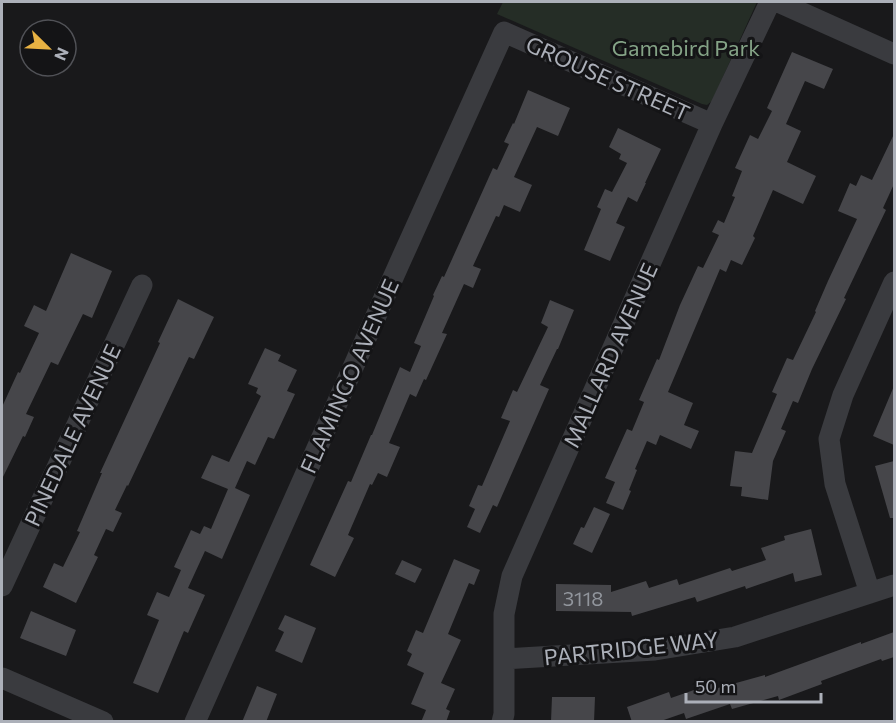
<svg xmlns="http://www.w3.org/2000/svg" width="896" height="723" font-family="Commissioner,sans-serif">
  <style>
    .green { fill: #252d26 }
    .building { fill: #46464a }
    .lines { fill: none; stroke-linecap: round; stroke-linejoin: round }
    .street { stroke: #3a3b3f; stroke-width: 21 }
    .labels { text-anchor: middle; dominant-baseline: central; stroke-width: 6; stroke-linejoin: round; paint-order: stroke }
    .number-label { font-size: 20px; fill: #92969d }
    .park-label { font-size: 22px; fill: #84a386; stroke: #141416 }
    .street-label { font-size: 22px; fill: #acb0b9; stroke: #141416 }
  </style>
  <rect width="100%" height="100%" fill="#19191b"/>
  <!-- green -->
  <path class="green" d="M 503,2 L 757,2 L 712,101 L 707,105 L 702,104 L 497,14 Z"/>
  <!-- building -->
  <path class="building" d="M 792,52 L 833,69 L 824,89 L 805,81 L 786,124 L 801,131 L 787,162 L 816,176 L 803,204 L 773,190 L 753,236 L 755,238 L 742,265 L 731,260 L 726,272 L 720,269 L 668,392 L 693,403 L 684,425 L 699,431 L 691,449 L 660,435 L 656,445 L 647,441 L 635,469 L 637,470 L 629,490 L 631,491 L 623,510 L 606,503 L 615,482 L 605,478 L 627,429 L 632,431 L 644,402 L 639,400 L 657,359 L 659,360 L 680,305 L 698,266 L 703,268 L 719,235 L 712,232 L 718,220 L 724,223 L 735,197 L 732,196 L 742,171 L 735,168 L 750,135 L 758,139 L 772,111 L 767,108 Z
    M 528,90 L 570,108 L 558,136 L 537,127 L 514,177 L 532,185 L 520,212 L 504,205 L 499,217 L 496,216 L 473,266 L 481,269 L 473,288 L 464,284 L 442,333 L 447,334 L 426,380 L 424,379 L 416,397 L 410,394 L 389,443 L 400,447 L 387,477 L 378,473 L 372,485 L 370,484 L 348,535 L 354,538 L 335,577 L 310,565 L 348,481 L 351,482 L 371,435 L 372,435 L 400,367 L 410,372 L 421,346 L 414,343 L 434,296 L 433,295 L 442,276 L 444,277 L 493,168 L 497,170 L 509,144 L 504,142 L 513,123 L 514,124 Z
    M 618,128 L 661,149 L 645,183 L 646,183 L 637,202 L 628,197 L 616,223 L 625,227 L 610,261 L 584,250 L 601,209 L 597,207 L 605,189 L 612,192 L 627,163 L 619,159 L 621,154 L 609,147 Z
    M 894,134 L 894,184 L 883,208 L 886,210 L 844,298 L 846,299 L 812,369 L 798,403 L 793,401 L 781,429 L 786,431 L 773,461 L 768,500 L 741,496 L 742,487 L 730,486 L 735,451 L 752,453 L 777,394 L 772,392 L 787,358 L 793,360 L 816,312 L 815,311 L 828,281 L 857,219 L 838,211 L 850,183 L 856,186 L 861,175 L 872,180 Z
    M 71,253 L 112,271 L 92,318 L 83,314 L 58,365 L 51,362 L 26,414 L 34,417 L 25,437 L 23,436 L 2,479 L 2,407 L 18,372 L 20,373 L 39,333 L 24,326 L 34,305 L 46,311 Z
    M 178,299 L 214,317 L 194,359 L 189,357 L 128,486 L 127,485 L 115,510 L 122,513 L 113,532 L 106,529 L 94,555 L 98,557 L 76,603 L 43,587 L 54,563 L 63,567 L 80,532 L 77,531 L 102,473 L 100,473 L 160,343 L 158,342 Z
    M 550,300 L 574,310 L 558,349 L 557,349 L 540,385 L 549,389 L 497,507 L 493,505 L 480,533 L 467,527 L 475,509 L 469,506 L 478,485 L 482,486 L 510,421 L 501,418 L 513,390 L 517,392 L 548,327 L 541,323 Z
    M 265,348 L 281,355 L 278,361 L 297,370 L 287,391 L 295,394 L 274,439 L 268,437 L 255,465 L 247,461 L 235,488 L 250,495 L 222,559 L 205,551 L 188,588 L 205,595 L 188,633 L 184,631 L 158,693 L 133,683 L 159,620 L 147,615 L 157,592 L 169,597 L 181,570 L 174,567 L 191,530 L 200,534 L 204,526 L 211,529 L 228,489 L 201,478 L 212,455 L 229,462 L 261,396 L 256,393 L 258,388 L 248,384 Z
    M 894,386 L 894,445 L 873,436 Z
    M 894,461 L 894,518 L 890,518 L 875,466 Z
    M 594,507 L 610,514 L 592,553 L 573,544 L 581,527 L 584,528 Z
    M 811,529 L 822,575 L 795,582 L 793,573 L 746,589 L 745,586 L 697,602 L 695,597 L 632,616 L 631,612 L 556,611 L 556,584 L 611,585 L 611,592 L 646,581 L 649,588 L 677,579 L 679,585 L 730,568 L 732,571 L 766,560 L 761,548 L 785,540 L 784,536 Z
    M 454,559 L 480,570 L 474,585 L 469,583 L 448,634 L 461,640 L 441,683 L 455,689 L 446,709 L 450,711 L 446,722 L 421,722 L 426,710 L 411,704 L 424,673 L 407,665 L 412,654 L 407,651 L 416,630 L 423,633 Z
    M 402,560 L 422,569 L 415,583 L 395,574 Z
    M 31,611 L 76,630 L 66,656 L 20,638 Z
    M 285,615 L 316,628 L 302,663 L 275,651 L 284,632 L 278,629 Z
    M 894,632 L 894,657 L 882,661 L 881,659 L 821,681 L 822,684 L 779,700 L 778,696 L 732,709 L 730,704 L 686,719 L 684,713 L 658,722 L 632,722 L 627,707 L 669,692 L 671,698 L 717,682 L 718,688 L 765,675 L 765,677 L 861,642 L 861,644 Z
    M 257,686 L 277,694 L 266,722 L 242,722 Z
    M 552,697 L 595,697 L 594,722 L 551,721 Z"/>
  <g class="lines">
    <!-- street -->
    <path class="street" d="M 778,2 L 894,54
      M 2,586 L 142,285
      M 870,593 L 835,484 L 829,439 L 843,395 L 894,282
      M 504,659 L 655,650 L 735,637 L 894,585
      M 2,678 L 103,722
      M 195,722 L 400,262 L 504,32 L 712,124
      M 502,722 L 504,714 L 504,614 L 512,576 L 712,124 L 770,2"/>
  </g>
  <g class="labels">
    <!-- number labels -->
    <g class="number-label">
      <text x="583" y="598">3118</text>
    </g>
    <!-- park labels -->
    <g class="park-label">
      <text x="686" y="47">Gamebird Park</text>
    </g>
    <!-- street labels -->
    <g class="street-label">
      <text transform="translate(608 78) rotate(24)">GROUSE STREET</text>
      <text transform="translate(610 355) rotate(-66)">MALLARD AVENUE</text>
      <text transform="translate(349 376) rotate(-66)">FLAMINGO AVENUE</text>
      <text transform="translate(72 435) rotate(-65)">PINEDALE AVENUE</text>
      <text transform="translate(631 648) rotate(-6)">PARTRIDGE WAY</text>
    </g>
  </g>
  <!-- border -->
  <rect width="896" height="723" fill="none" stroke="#acb0b9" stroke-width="6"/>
  <!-- north arrow -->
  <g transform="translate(48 48) rotate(114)"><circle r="28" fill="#141416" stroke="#515257" stroke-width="1.5"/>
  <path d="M0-4.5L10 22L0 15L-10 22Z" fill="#e8b243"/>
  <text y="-9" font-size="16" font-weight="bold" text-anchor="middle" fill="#acb0b9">N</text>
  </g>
  <!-- scale -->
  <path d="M686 693v9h135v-9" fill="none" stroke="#acb0b9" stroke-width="3"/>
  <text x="695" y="693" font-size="18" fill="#acb0b9" stroke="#141416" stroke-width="4.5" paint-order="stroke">50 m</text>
</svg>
